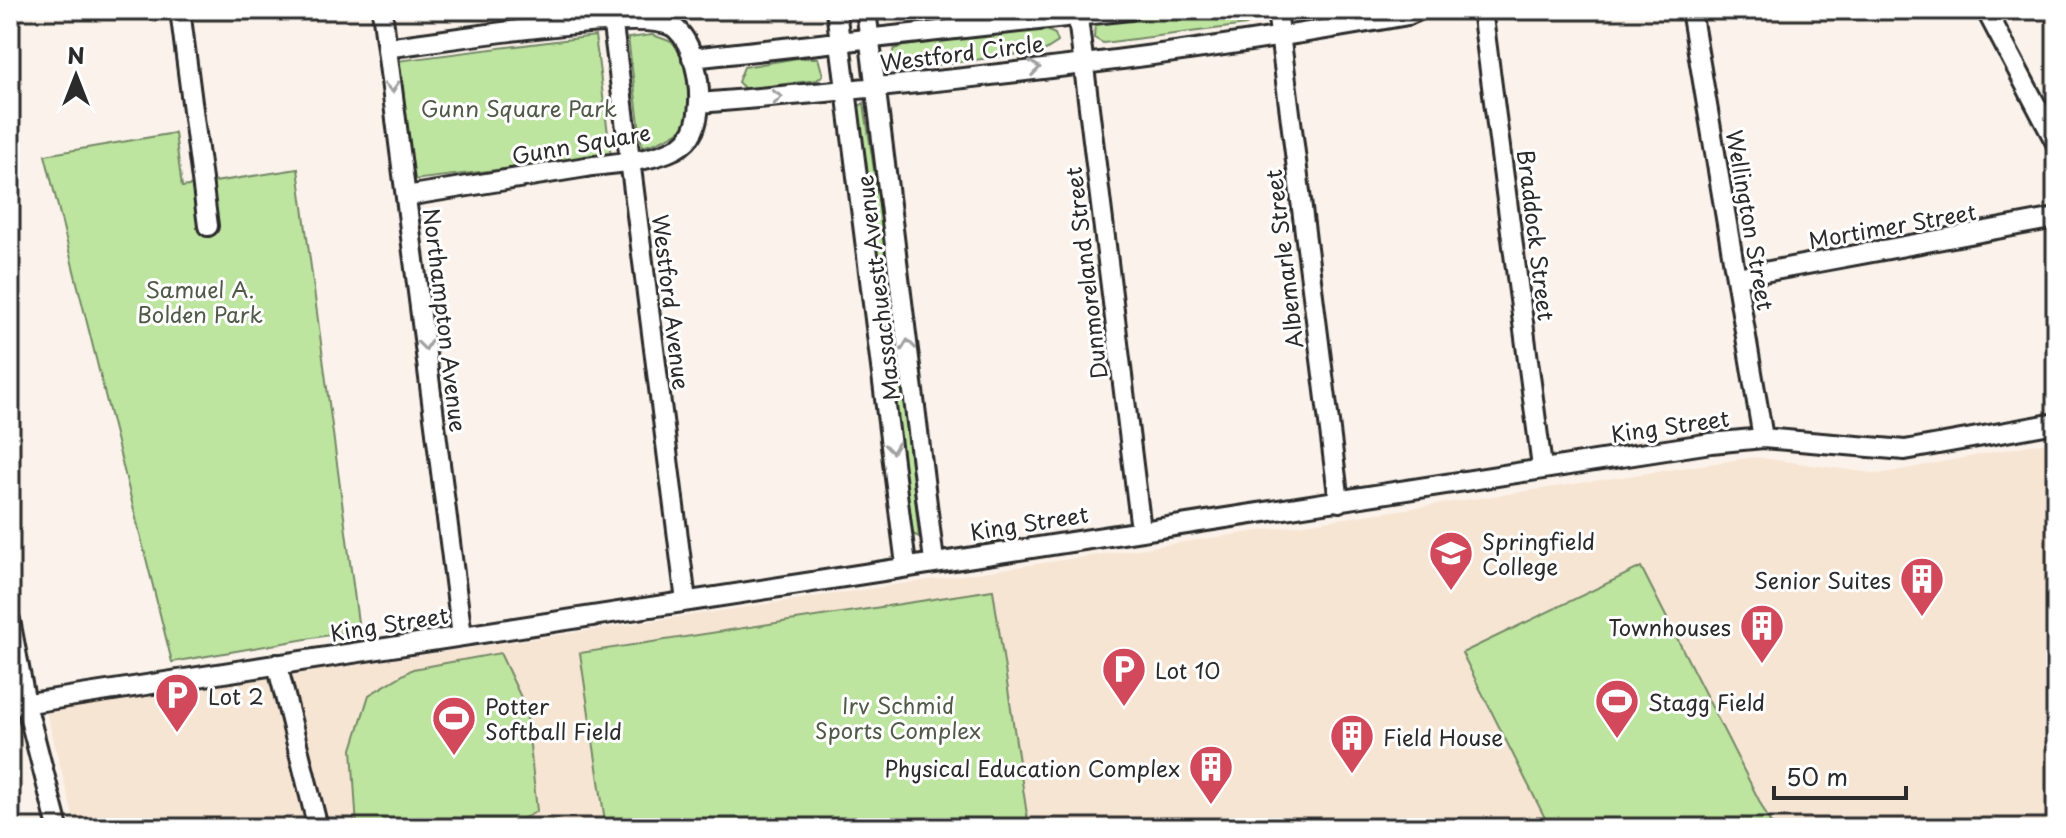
<svg xmlns="http://www.w3.org/2000/svg" width="2066" height="838" font-family="'Playpen Sans',sans-serif">
  <style>
    .built { fill: #f7e5d4 }
    .green { fill: #bde5a0; stroke: #748866; stroke-width: 2 }
    .lines { fill: none; stroke-linecap: round; stroke-linejoin: round }
    .minor-casing { stroke: #2b2b2b; stroke-width: 24 }
    .minor { stroke: #fff; stroke-width: 18 }
    .oneway { stroke: #a0a0a0 }
    .labels { text-anchor: middle; dominant-baseline: central; stroke-width: 6; stroke-linejoin: round; paint-order: stroke }
    .street-label { font-size: 22px; fill: #2b2b2b; stroke: #fff }
    .park-label { font-size: 22px; fill: #505a48; stroke: #fff }
    .poi-label { font-size: 22px; fill: #2b2b2b; stroke: #fff; text-anchor: start }
  </style>
  <rect width="100%" height="100%" fill="#fbf3eb"/>
  <filter id="ink" filterUnits="userSpaceOnUse"><feTurbulence type="fractalNoise" baseFrequency=".0125" numOctaves="2"/><feDisplacementMap in="SourceGraphic" scale="16" xChannelSelector="R" yChannelSelector="G"/><feConvolveMatrix kernelMatrix="1 2 1 2 8 2 1 2 1" color-interpolation-filters="sRGB"/></filter>
  <g filter="url(#ink)">
    <!-- built -->
    <path class="built" d="M 2056,440 L 2056,828 L 76,828 L 46,711 L 1755,457 L 1879,474 Z"/>
    <!-- green -->
    <path class="green" d="M 1183,10 L 1254,12 L 1252,20 L 1246,25 L 1103,43 L 1094,38 L 1095,24 L 1103,21 Z
      M 1296,10 L 1365,10 L 1309,18 Z
      M 1042,28 L 1055,34 L 1058,42 L 1044,51 L 904,69 L 894,65 L 891,57 L 894,49 L 903,46 Z
      M 652,35 C 738,60 716,128 642,147 L 628,38 Z
      M 595,36 L 611,156 L 413,180 L 397,61 Z
      M 798,58 L 818,58 L 823,75 L 817,80 L 745,89 L 738,82 L 744,67 Z
      M 864,103 L 892,291 L 887,294 L 881,292 L 858,107 Z
      M 175,133 L 182,187 L 298,169 L 359,630 L 172,662 L 45,155 Z
      M 890,325 L 897,327 L 919,537 L 913,534 L 885,327 Z
      M 1641,567 L 1773,828 L 1550,828 L 1462,653 Z
      M 993,590 L 1029,828 L 606,828 L 580,653 Z
      M 500,653 L 526,708 L 537,811 C 499,838 406,828 357,828 L 352,749 L 369,695 L 413,669 Z"/>
    <g class="lines">
      <!-- minor casing -->
      <g class="minor-casing">
        <path id="minor" d="M 180,10 L 208,226
          M 382,10 L 462,636
          M 611,10 L 686,601
          M 836,10 L 906,565
          M 866,10 L 934,561
          M 1077,10 L 1141,530
          M 1277,10 L 1339,502
          M 1482,10 L 1542,467
          M 1691,10 L 1763,438
          M 1986,10 L 2056,143
          M 387,48 C 433,42 650,6 676,29 C 694,45 700,81 699,103 C 698,123 694,139 675,149 C 649,162 615,163 586,167 C 526,177 466,186 406,196
          M 692,58 L 1130,10
          M 699,103 C 935,84 1175,57 1408,15 L 1419,10
          M 1737,277 L 2056,218
          M 10,620 L 26,704 L 58,828
          M 277,664 L 318,828
          M 10,706 L 1711,443 L 1763,438 L 1905,450 L 2056,423"/>
      </g>
      <!-- minor -->
      <use href="#minor" class="minor"/>
    </g>
    <!-- one-way arrows -->
    <defs><path id="oneway-chevron" d="M-2-3.5L2.5 0L-2 3.5" fill="none" stroke-width="1.6" stroke-linecap="round" stroke-linejoin="round" transform="scale(2)"/></defs>
    <g class="oneway">
      <use href="#oneway-chevron" transform="translate(1035 68) rotate(-7)"/>
      <use href="#oneway-chevron" transform="translate(392 87) rotate(83)"/>
      <use href="#oneway-chevron" transform="translate(777 97) rotate(-5)"/>
      <use href="#oneway-chevron" transform="translate(425 345) rotate(83)"/>
      <use href="#oneway-chevron" transform="translate(908 345) rotate(-97)"/>
      <use href="#oneway-chevron" transform="translate(892 448) rotate(83)"/>
    </g>
  </g>
  <!-- icons -->
  <defs>
    <g id="university-pin" transform="scale(2.3)"><path d="M0 17L-7.5 6A9.5 9.5 0 1 1 7.5 6Z" fill="#d1495b" stroke="#fff"/><path d="M0-5L7-2L0 1L-7-2ZM-4 1L0 2.5L4 1V4Q0 6-4 4Z" fill="#fff"/></g>
    <g id="building-pin" transform="scale(2.3)"><path d="M0 17L-7.5 6A9.5 9.5 0 1 1 7.5 6Z" fill="#d1495b" stroke="#fff"/><path d="M-4-6H4V6H1V3H-1V6H-4ZM-2.5-4.3h1.7v1.8h-1.7ZM.8-4.3h1.7v1.8H.8ZM-2.5-1h1.7V.8h-1.7ZM.8-1h1.7V.8H.8Z" fill="#fff"/></g>
    <g id="parking-pin" transform="scale(2.3)"><path d="M0 17L-7.5 6A9.5 9.5 0 1 1 7.5 6Z" fill="#d1495b" stroke="#fff"/><path d="M-3.5-5.5H1a3.5 3.5 0 0 1 0 7H-1V5.5H-3.5ZM-1-3.4V-.6H.8a1.4 1.4 0 0 0 0-2.8Z" fill="#fff"/></g>
    <g id="stadium-pin" transform="scale(2.3)"><path d="M0 17L-7.5 6A9.5 9.5 0 1 1 7.5 6Z" fill="#d1495b" stroke="#fff"/><path d="M0-5a6.5 5 0 1 0 0 10a6.5 5 0 1 0 0-10ZM-3.5-1.8h7v3.6h-7Z" fill="#fff"/></g>
  </defs>
  <g fill-rule="evenodd">
    <use href="#university-pin" x="1451" y="553"/>
    <use href="#building-pin" x="1922" y="579"/>
    <use href="#building-pin" x="1762" y="626"/>
    <use href="#parking-pin" x="1124" y="669"/>
    <use href="#parking-pin" x="177" y="695"/>
    <use href="#stadium-pin" x="1617" y="701"/>
    <use href="#stadium-pin" x="454" y="718"/>
    <use href="#building-pin" x="1352" y="736"/>
    <use href="#building-pin" x="1211" y="767"/>
  </g>
  <g class="labels">
    <!-- street labels -->
    <g class="street-label">
      <text transform="translate(962 52) rotate(-7)">Westford Circle</text>
      <text transform="translate(581 143) rotate(-10)">Gunn Square</text>
      <text transform="translate(1751 220) rotate(80)">Wellington Street</text>
      <text transform="translate(1892 225) rotate(-10)">Mortimer Street</text>
      <text transform="translate(1537 235) rotate(83)">Braddock Street</text>
      <text transform="translate(1283 259) rotate(-97)">Albemarle Street</text>
      <text transform="translate(1085 273) rotate(-97)">Dunmoreland Street</text>
      <text transform="translate(877 288) rotate(-97)">Massachuestt Avenue</text>
      <text transform="translate(672 302) rotate(83)">Westford Avenue</text>
      <text transform="translate(446 320) rotate(83)">Northampton Avenue</text>
      <text transform="translate(1670 425) rotate(-8)">King Street</text>
      <text transform="translate(1029 522) rotate(-9)">King Street</text>
      <text transform="translate(389 623) rotate(-9)">King Street</text>
    </g>
    <!-- park labels -->
    <g class="park-label">
      <text x="519" y="107">Gunn Square Park</text>
      <text x="200" y="288">Samuel A.<tspan x="200" dy="25">Bolden Park</tspan></text>
      <text x="898" y="704">Irv Schmid<tspan x="898" dy="25">Sports Complex</tspan></text>
    </g>
    <!-- poi labels -->
    <g class="poi-label">
      <text x="1482" y="540">Springfield<tspan x="1482" dy="25">College</tspan></text>
      <text x="1891" y="579" text-anchor="end">Senior Suites</text>
      <text x="1731" y="626" text-anchor="end">Townhouses</text>
      <text x="1155" y="669">Lot 10</text>
      <text x="208" y="695">Lot 2</text>
      <text x="1648" y="701">Stagg Field</text>
      <text x="485" y="705">Potter<tspan x="485" dy="25">Softball Field</tspan></text>
      <text x="1383" y="736">Field House</text>
      <text x="1180" y="767" text-anchor="end">Physical Education Complex</text>
    </g>
  </g>
  <!-- margin -->
  <rect width="2066" height="838" fill="none" stroke="#fff" stroke-width="40"/>
  <rect x="20" y="20" width="2026" height="798" fill="none" stroke="#2b2b2b" stroke-width="3" filter="url(#ink)"/>
  <!-- north arrow -->
  <g transform="translate(76 76)" stroke="#ffffff" stroke-width="6" paint-order="stroke">
  <path d="M0-6L14 30L0 20L-14 30Z" fill="#2b2b2b"/>
  <text y="-12" font-size="22" font-weight="bold" text-anchor="middle" fill="#2b2b2b">N</text>
  </g>
  <!-- scale -->
  <path d="M1774 786v12h132v-12" fill="none" stroke="#2b2b2b" stroke-width="4"/>
  <text x="1786" y="786" font-size="24" fill="#2b2b2b" stroke="#ffffff" stroke-width="6" paint-order="stroke">50 m</text>
</svg>
